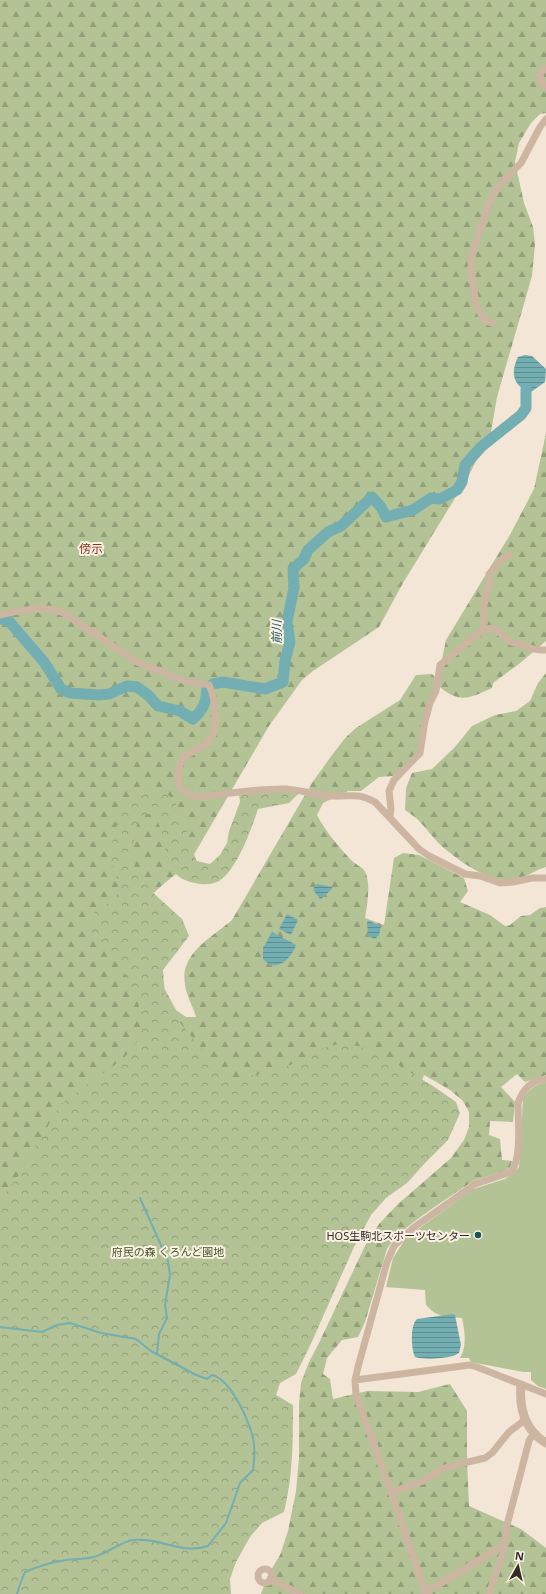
<svg xmlns="http://www.w3.org/2000/svg" width="546" height="1594" font-family="'Noto Sans','Noto Sans JP',sans-serif">
  <style>
    .forest { fill: url(#forest-firs) }
    .park { fill: url(#park-crowns) }
    .pitch { fill: #b3c395 }
    .water { fill: url(#water-rules) }
    .lines { fill: none; stroke-linecap: round; stroke-linejoin: round }
    .stream { stroke: #73aeb2; stroke-width: 2 }
    .river { stroke: #73aeb2; stroke-width: 11 }
    .minor { stroke: #ccb6a2; stroke-width: 7 }
    .tertiary { stroke: #ccb6a2; stroke-width: 9 }
    .poi-dot { fill: #17545a; stroke: #faf0e3; stroke-width: 1.5 }
    .labels { text-anchor: middle; dominant-baseline: central; stroke-width: 4; stroke-linejoin: round; paint-order: stroke }
    .poi-label { font-size: 11px; fill: #352a25; stroke: #faf0e3; text-anchor: end }
    .park-label { font-size: 11px; fill: #435627; stroke: #faf0e3 }
    .neighbourhood-label { font-size: 12px; fill: #8b3517; stroke: #faf0e3 }
    .water-label { font-size: 12px; font-style: italic; fill: #17545a; stroke: #faf0e3 }
  </style>
  <defs>
    <pattern id="forest-firs" width="22" height="20" patternUnits="userSpaceOnUse"><rect width="22" height="20" fill="#b3c395"/><path d="M5 1l3.5 6h-7zM16 11l3.5 6h-7z" fill="#929f79"/></pattern>
    <pattern id="park-crowns" width="20" height="18" patternUnits="userSpaceOnUse"><rect width="20" height="18" fill="#b3c395"/><path d="M2 6a3 3 0 1 1 6 0M12 15a3 3 0 1 1 6 0" fill="none" stroke="#929f79"/></pattern>
    <pattern id="water-rules" width="6" height="5" patternUnits="userSpaceOnUse"><rect width="6" height="5" fill="#73aeb2"/><path d="M0 2.5h6" fill="none" stroke="#5f8e91"/></pattern>
  </defs>
  <rect width="100%" height="100%" fill="#f3e6d6"/>
  <!-- forest -->
  <path class="forest" d="M 0,0 L 546,0 L 546,113 L 540,114 L 531,123 L 519,143 L 515,162 L 524,203 L 533,227 L 535,244 L 532,276 L 497,397 L 491,432 L 468,477 L 403,583 L 379,627 L 313,671 L 302,680 L 269,726 L 189,863 C 174,877 156,887 145,904 L 160,980 L 176,1010 L 186,1017 L 196,1017 C 193,1006 186,995 185,984 C 179,953 213,937 232,920 L 312,783 L 332,755 L 346,737 L 356,728 L 400,700 L 416,675 L 432,674 L 437,679 L 419,749 L 413,758 L 393,776 L 379,777 L 361,791 L 348,791 L 323,803 L 317,815 C 326,832 338,846 351,860 C 357,866 365,867 367,877 C 370,890 367,906 365,918 L 384,925 L 394,858 L 403,853 L 419,855 L 464,878 L 468,891 L 460,902 L 490,915 L 505,926 L 510,925 L 521,916 L 530,915 L 540,908 L 546,907 L 546,1075 L 525,1082 L 517,1074 L 501,1087 L 515,1102 L 513,1122 L 490,1121 L 489,1135 L 500,1139 L 502,1160 L 512,1161 L 510,1168 L 505,1171 L 475,1180 L 464,1187 C 443,1202 399,1228 387,1249 L 365,1322 L 358,1337 L 342,1340 L 327,1358 L 323,1374 L 330,1379 L 333,1399 L 367,1391 L 418,1392 L 450,1384 L 467,1411 L 467,1460 L 469,1506 L 521,1529 L 546,1548 L 546,1594 L 261,1594 L 267,1577 L 280,1555 L 288,1531 L 296,1491 L 299,1458 L 299,1403 L 301,1383 L 309,1362 L 318,1345 L 366,1244 L 379,1224 L 398,1204 L 451,1158 L 464,1140 L 469,1127 L 469,1112 L 463,1101 L 450,1090 L 424,1075 L 421,1083 L 0,1594 Z
    M 546,433 L 546,641 L 519,664 L 493,683 L 492,688 C 470,698 460,704 440,687 L 442,659 L 446,640 L 511,533 L 534,489 Z
    M 546,673 L 546,867 C 534,870 525,879 512,880 C 490,883 461,862 445,849 C 435,841 428,830 420,822 C 416,817 410,814 405,810 L 406,788 L 412,773 L 432,769 L 455,747 L 472,726 L 495,715 L 516,711 L 530,701 L 538,683 Z"/>
  <!-- park -->
  <path class="park" d="M 147,791 C 155,791 162,791 168,795 C 182,803 189,845 197,861 L 210,864 L 220,855 L 227,843 L 229,831 L 240,802 L 239,794 L 265,791 L 300,792 L 289,803 L 258,809 C 252,828 236,872 219,881 C 211,885 203,885 195,883 C 185,881 178,878 172,869 C 163,856 165,832 156,819 C 152,813 148,813 141,816 L 136,828 L 131,861 L 150,890 L 182,919 L 189,936 L 163,970 L 165,997 L 177,1019 L 208,1056 L 219,1073 L 232,1079 L 270,1072 L 290,1065 L 317,1050 L 338,1044 L 360,1046 L 393,1062 L 433,1086 L 456,1102 L 460,1113 L 448,1140 L 425,1163 L 407,1183 L 386,1198 L 371,1215 L 354,1247 L 309,1348 L 296,1374 L 280,1383 L 276,1395 L 293,1405 C 293,1441 293,1476 284,1512 L 262,1523 L 250,1537 L 236,1562 L 230,1579 L 231,1594 L 0,1594 L 0,1201 L 18,1176 L 61,1104 L 124,1058 L 142,1036 L 138,1000 L 119,961 L 94,938 L 90,926 L 95,911 L 115,899 L 120,889 L 115,872 L 110,861 L 112,843 L 119,818 L 127,801 Z"/>
  <!-- pitch -->
  <path class="pitch" d="M 546,1082 L 546,1389 L 538,1386 L 531,1380 L 531,1372 L 523,1372 L 471,1362 L 469,1358 L 460,1358 C 467,1346 465,1332 462,1318 C 445,1317 438,1318 426,1305 L 425,1290 L 386,1287 L 393,1258 L 406,1238 L 473,1189 L 505,1179 L 512,1174 L 519,1167 L 523,1099 C 528,1090 535,1084 546,1082 Z"/>
  <!-- water -->
  <path class="water" d="M 525,355 L 532,356 L 546,369 L 545,382 L 531,392 C 513,387 510,373 518,357 Z
    M 317,884 L 332,887 L 332,889 L 321,899 L 320,899 L 314,891 L 314,887 Z
    M 287,914 L 298,920 L 291,935 L 279,929 Z
    M 369,921 L 381,926 L 379,935 L 375,939 L 368,936 L 367,922 Z
    M 272,932 L 296,945 C 291,959 276,974 263,959 L 263,948 Z
    M 453,1314 L 455,1315 L 461,1345 L 459,1353 C 452,1359 424,1360 415,1357 C 411,1349 410,1325 417,1319 Z"/>
  <g class="lines">
    <!-- stream -->
    <path class="stream" d="M 140,1198 L 168,1261 L 170,1275 L 165,1305 L 167,1318 L 159,1334 L 157,1354
      M 0,1327 L 42,1332 L 57,1325 L 70,1323 L 101,1333 L 136,1339 L 151,1351 L 196,1375 L 207,1379 L 212,1375 C 231,1379 253,1427 254,1445 C 255,1453 254,1462 253,1470 L 240,1483 L 226,1523 L 208,1546 C 181,1555 160,1537 133,1540 C 125,1540 107,1553 97,1556 C 87,1560 76,1558 66,1560 C 52,1562 39,1566 25,1572 L 19,1587 L 17,1594"/>
    <!-- river -->
    <path class="river" d="M 0,619 L 8,620 L 44,662 L 61,689 L 70,693 L 99,695 L 109,694 L 127,686 L 137,687 L 148,695 L 158,706 L 180,711 L 193,719 C 203,710 206,703 207,689 L 213,684 L 223,682 L 265,689 L 283,682 L 285,661 L 290,642 L 287,622 L 294,588 L 293,569 L 304,559 L 308,550 L 328,532 L 341,526 L 372,497 L 381,507 L 386,517 L 413,510 L 431,498 L 440,499 L 457,490 L 462,482 L 465,465 L 481,447 L 521,415 L 526,408 L 526,389"/>
    <!-- minor -->
    <path class="minor" d="M 546,68 L 540,73 L 541,81 L 546,87
      M 493,323 L 485,321 L 476,305 L 472,278 L 471,260 L 480,229 L 490,201 L 501,183 L 521,163 L 540,127 L 546,119
      M 0,615 C 20,610 45,605 64,613 L 137,662 L 185,681 L 209,685 C 215,697 218,724 212,737 C 207,747 192,750 184,757 C 180,760 180,766 179,771 C 176,788 183,794 200,797 C 228,794 258,788 286,789 C 301,790 316,795 331,796 C 349,797 358,792 375,802 L 419,849 L 429,856 L 465,874 L 480,876 L 500,883 L 513,882 L 532,878 L 546,878
      M 484,629 C 484,622 483,613 484,606 C 485,595 491,586 489,574 L 504,557 L 509,555
      M 390,816 L 391,809 L 389,791 L 394,780 L 420,753 L 425,721 L 430,703 L 436,691 L 440,665 L 484,629 C 500,626 500,637 512,642 C 514,644 518,643 521,644 C 531,649 535,650 546,650
      M 355,1380 L 470,1365 L 477,1367 L 546,1394
      M 391,1492 L 426,1480 L 442,1469 L 451,1466 L 485,1458 L 492,1453 L 509,1432 L 525,1420
      M258 1576a7 7 0 1 1 14 0a7 7 0 1 1-14 0Z
      M 271,1579 L 300,1594
      M 425,1593 L 504,1545
      M 426,1594 L 391,1492 L 356,1395 L 355,1380 L 358,1367 L 387,1262 L 394,1246 L 413,1228 L 475,1184 L 511,1172 C 522,1160 518,1120 518,1103 C 523,1089 531,1080 546,1079
      M 489,1594 L 503,1553 L 507,1525 L 529,1441 L 533,1434"/>
    <!-- tertiary -->
    <path class="tertiary" d="M 521,1385 C 519,1408 525,1430 546,1443"/>
  </g>
  <!-- markers -->
  <circle class="poi-dot" cx="478" cy="1235" r="4"/>
  <g class="labels">
    <!-- poi labels -->
    <g class="poi-label">
      <text x="470" y="1235">HOS生駒北スポーツセンター</text>
    </g>
    <!-- park labels -->
    <g class="park-label">
      <text x="168" y="1251">府民の森 くろんど園地</text>
    </g>
    <!-- neighbourhood labels -->
    <g class="neighbourhood-label">
      <text x="91" y="548">傍示</text>
    </g>
    <!-- water labels -->
    <g class="water-label">
      <text transform="translate(276 632) rotate(-90)">前川</text>
    </g>
  </g>
  <!-- north arrow -->
  <g transform="translate(518 1566) rotate(8)" stroke="#faf0e3" stroke-width="3" paint-order="stroke">
  <path d="M0-3L7 15L0 10L-7 15Z" fill="#352a25"/>
  <text y="-6" font-size="11" font-weight="bold" text-anchor="middle" fill="#352a25">N</text>
  </g>
</svg>
